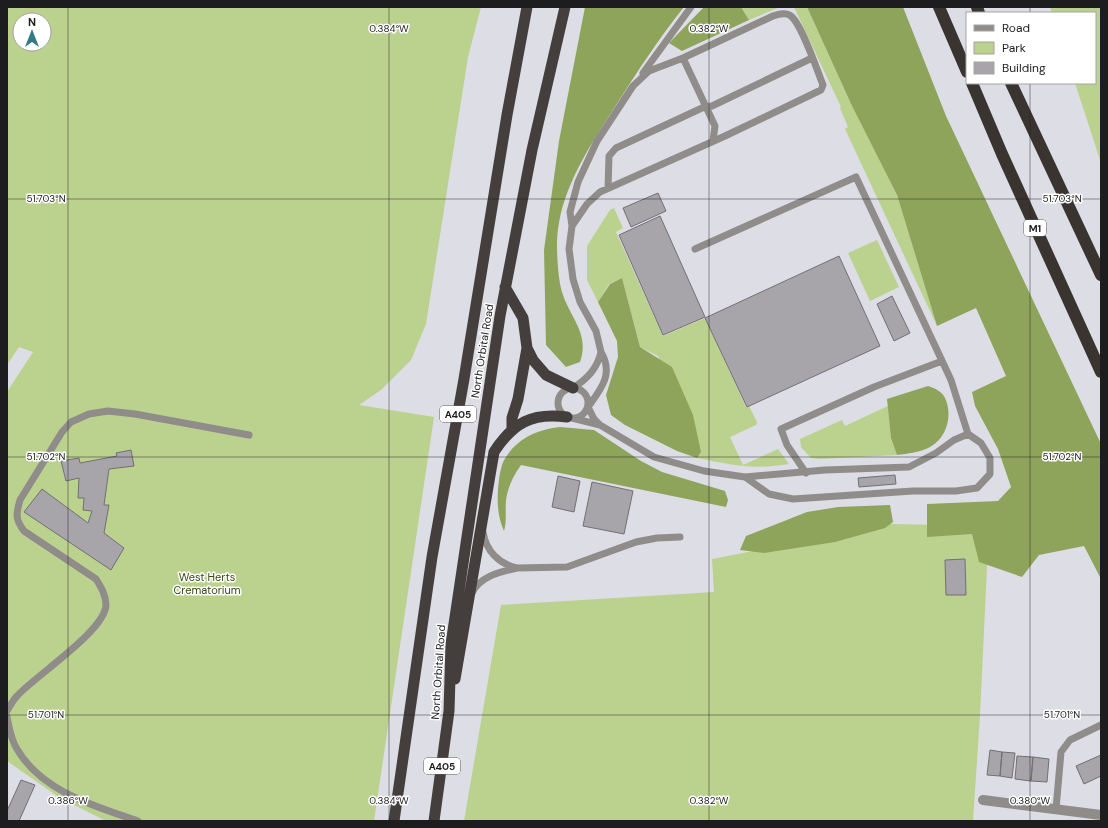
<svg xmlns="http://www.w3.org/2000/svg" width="1108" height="828" font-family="'DM Sans',sans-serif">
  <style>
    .green { fill: #bbd18e; fill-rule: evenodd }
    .forest { fill: #8ea45b }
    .building { fill: #a7a4aa; stroke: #726f75 }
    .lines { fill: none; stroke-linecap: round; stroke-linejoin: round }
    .service { stroke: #8f8c8a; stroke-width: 7 }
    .minor { stroke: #8f8c8a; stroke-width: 10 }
    .trunk { stroke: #443f3c; stroke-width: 11 }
    .motorway { stroke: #393430; stroke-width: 12 }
    .ticks { fill: none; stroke: #1d1d20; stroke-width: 1; stroke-opacity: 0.45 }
    .labels { text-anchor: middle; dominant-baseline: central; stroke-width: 3; stroke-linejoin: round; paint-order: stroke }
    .shield { fill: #fff; stroke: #616163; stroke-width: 1 }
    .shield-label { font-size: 10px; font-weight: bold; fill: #1d1d20 }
    .street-label { font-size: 11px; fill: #1d1d20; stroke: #fff }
    .park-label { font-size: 11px; fill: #384610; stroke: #fff }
    .ticks-label { font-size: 10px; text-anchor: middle; fill: #1d1d20; stroke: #fff; stroke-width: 3; stroke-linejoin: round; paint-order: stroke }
  </style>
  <rect width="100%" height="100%" fill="#dddde5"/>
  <!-- green -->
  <path class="green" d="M 7,7 L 481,7 L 468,57 L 426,324 L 411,360 L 381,390 L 359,405 L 434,417 L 374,821 L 106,821 L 60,798 L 7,761 L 7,392 L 33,352 L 19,347 L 7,365 ZM 20,20 L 44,20 L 44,44 L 20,44 Z
    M 741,7 L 780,7 L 749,20 Z
    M 794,7 L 807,7 L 852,106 L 897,195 L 937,326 L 845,129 L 848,127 L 840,108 L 841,107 Z
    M 1050,7 L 1101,7 L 1101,163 L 1075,83 L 1095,83 L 1095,13 L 1052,13 Z
    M 614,208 L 623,228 L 616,232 L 663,336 L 705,318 L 746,407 L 749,406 L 757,422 L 756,425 L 730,437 L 743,465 L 778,449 L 789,464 C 752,470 733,465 697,458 L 701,452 L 658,356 L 640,347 L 622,278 L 609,284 L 598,302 L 587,280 L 587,246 L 610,210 Z
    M 877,240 L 899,287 L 870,301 L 848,253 Z
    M 888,406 L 891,438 L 897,455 L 819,459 L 811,458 L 801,447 L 800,439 L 842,420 L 845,426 Z
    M 845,523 L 989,526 L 980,715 L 973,821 L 464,821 L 501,605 L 714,592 L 712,559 L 774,547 Z"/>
  <!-- forest -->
  <path class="forest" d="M 585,7 L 684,7 C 660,37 639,69 618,102 C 595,138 566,180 559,223 C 556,238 557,253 558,268 C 559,278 560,288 564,298 C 574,322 589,336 580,362 L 566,367 L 546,345 L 544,250 L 559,141 Z
    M 704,7 L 741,7 L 749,20 L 682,51 L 669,43 Z
    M 807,7 L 903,7 L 946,116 L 1101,444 L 1101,579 L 1084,546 L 1039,555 L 1022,577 L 979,562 L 972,534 L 927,537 L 927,504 L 998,501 L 1011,487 L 998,449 L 975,406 L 972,392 L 1006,376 L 976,308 L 937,326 L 897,195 L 852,106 Z
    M 622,278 L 640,347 L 672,367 L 693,415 L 701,452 L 697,458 L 677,451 L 625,425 L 611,415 L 606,395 L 618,357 L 617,341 L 598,302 L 610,284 Z
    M 928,386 C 934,388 942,391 945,398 C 953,415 947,438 930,447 C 921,452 907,454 897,455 L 891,438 L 887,399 Z
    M 560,427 L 594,430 L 641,461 L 662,472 L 725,491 L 728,500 L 726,507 L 521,465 C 513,476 508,487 506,500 C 505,511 507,521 504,531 C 498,517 497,505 498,489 C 499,480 500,465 506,457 C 518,438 539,429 560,427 Z
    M 890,505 L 893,522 L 885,528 L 835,542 L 764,553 L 740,550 L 746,536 L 807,512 L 838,507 Z"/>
  <!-- building -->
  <path class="building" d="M 658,193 L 666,211 L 631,227 L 623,208 Z
    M 660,216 L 705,317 L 663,335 L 619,235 Z
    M 839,256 L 880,346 L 747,407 L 705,318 Z
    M 892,296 L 910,333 L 894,341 L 877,304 Z
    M 131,450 L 134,466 L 109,469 L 104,505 L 109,505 L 104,533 L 124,548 L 111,570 L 24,512 L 42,489 L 88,523 L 92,511 L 83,510 L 84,498 L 78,498 L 79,478 L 66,481 L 61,461 L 79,458 L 80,463 L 117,456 L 116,453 Z
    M 895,475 L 896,484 L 859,487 L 858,478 Z
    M 558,476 L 580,481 L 574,512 L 552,507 Z
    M 592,482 L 633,491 L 624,534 L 583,526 Z
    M 965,559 L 966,595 L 946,595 L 945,560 Z
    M 990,750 L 1002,752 L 1000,776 L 987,775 Z
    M 1002,752 L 1015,753 L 1012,778 L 1000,776 Z
    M 1101,755 L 1101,776 L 1084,784 L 1076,766 Z
    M 1017,756 L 1033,757 L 1031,781 L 1015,779 Z
    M 1033,757 L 1049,759 L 1047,782 L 1031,781 Z
    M 21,780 L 35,785 L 19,821 L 10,821 L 7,820 L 7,811 Z"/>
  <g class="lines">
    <!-- service -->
    <path class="service" d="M 683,58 L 715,126 L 713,140
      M 643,73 L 691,7
      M 608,188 L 609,156 L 616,148 L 702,108 L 712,106 L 812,58
      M 572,226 L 587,204 L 600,192 L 725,136 L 821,90 L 823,85 C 817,70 802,25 791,16 C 786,12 779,14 773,16 L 683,58 L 649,71 L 633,86 L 597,141 L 578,182 L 570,212 L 572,226 L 569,249 L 573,279 L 580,302 L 596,331 L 601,352
      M 695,249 L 856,177 L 951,380 L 968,434 L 981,443 L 990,458 L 990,474 L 977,488 L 956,491 L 913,491 L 793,499 L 769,494 L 745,477
      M558 403a15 15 0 1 1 30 0a15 15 0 1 1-30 0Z
      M 572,418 L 600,425 L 594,419 L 588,407 C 601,389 614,374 601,352 C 597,369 587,379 573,388
      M 600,425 L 654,457 L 704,471 L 745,477 L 825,470 L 909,467 L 936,453 L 954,440 L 968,434
      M 806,473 L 787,445 L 781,429 L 874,387 L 942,361
      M 517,568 L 567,567 L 636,542 L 657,538 L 680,537
      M 472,593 C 480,576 500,572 517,568 C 499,564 486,551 483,532
      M 7,711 C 10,706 13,700 17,696 C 35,676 105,631 106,605 C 106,595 101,587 96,579 L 24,531 C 15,519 16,514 20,500 L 62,432 L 71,422 L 89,414 L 108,411 L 135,414 L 249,435
      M 7,717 C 9,727 11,740 17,749 C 42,792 95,806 138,821
      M 1056,809 L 1061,752 L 1070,740 L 1101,725"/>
    <!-- minor -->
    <path class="minor" d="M 983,800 L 1101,815"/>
    <!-- trunk -->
    <path class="trunk" d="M 505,287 L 523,318 L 527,348 L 533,360 L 546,375 L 573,388
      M 512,429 L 512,418 L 518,399 L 527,348
      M 455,679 L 494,452 C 513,423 532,412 567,417
      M 394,821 L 432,557 L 464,379 L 507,115 L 527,7
      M 434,821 L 449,711 L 451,644 L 500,316 L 532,150 L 565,7"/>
    <!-- motorway -->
    <path class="motorway" d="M 939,7 L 967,72
      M 977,7 L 979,13
      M 972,83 L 1002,154 L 1101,372
      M 1011,83 L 1101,275"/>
  </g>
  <!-- ticks -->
  <path class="ticks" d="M 68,7 L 68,821M 389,7 L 389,821M 709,7 L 709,821M 1030,7 L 1030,13M 1030,83 L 1030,821M 7,199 L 1101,199M 7,457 L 1101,457M 7,715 L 1101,715"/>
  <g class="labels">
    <!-- shield labels -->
    <g class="shield">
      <rect x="1024" y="220" width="22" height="16" rx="3"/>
      <rect x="440" y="406" width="36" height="16" rx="3"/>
      <rect x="424" y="758" width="36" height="16" rx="3"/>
    </g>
    <g class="shield-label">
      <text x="1035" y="228">M1</text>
      <text x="458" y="414">A405</text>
      <text x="442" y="766">A405</text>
    </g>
    <!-- street labels -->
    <g class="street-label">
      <text transform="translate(482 351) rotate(-81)">North Orbital Road</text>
      <text transform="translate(438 672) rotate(-86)">North Orbital Road</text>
    </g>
    <!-- park labels -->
    <g class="park-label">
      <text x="207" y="577">West Herts<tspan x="207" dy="13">Crematorium</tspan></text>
    </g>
  </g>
  <g class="ticks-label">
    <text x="389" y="32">0.384°W</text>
    <text x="709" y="32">0.382°W</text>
    <text x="46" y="202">51.703°N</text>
    <text x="1062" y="202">51.703°N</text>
    <text x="46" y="460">51.702°N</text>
    <text x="1062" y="460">51.702°N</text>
    <text x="46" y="718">51.701°N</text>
    <text x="1062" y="718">51.701°N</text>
    <text x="68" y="804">0.386°W</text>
    <text x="389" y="804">0.384°W</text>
    <text x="709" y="804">0.382°W</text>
    <text x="1030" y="804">0.380°W</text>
  </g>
  <!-- border -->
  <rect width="1108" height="828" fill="none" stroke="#1d1d20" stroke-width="16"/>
  <!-- legend -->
  <rect x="966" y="12" width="130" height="72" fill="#ffffff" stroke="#a5a5a6"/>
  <rect x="974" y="25" width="20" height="6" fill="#8f8c8a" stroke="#a5a5a6"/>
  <text x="1002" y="32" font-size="12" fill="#1d1d20">Road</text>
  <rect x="974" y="42" width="20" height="12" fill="#bbd18e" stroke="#a5a5a6"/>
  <text x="1002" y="52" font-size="12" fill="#1d1d20">Park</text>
  <rect x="974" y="62" width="20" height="12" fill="#a7a4aa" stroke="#a5a5a6"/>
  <text x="1002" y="72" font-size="12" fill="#1d1d20">Building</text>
  <!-- north arrow -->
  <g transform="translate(32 32)"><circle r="19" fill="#ffffff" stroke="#a5a5a6"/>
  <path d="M0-3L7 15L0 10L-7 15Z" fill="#357989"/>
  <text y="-6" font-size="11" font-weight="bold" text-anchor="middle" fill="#1d1d20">N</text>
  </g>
</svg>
